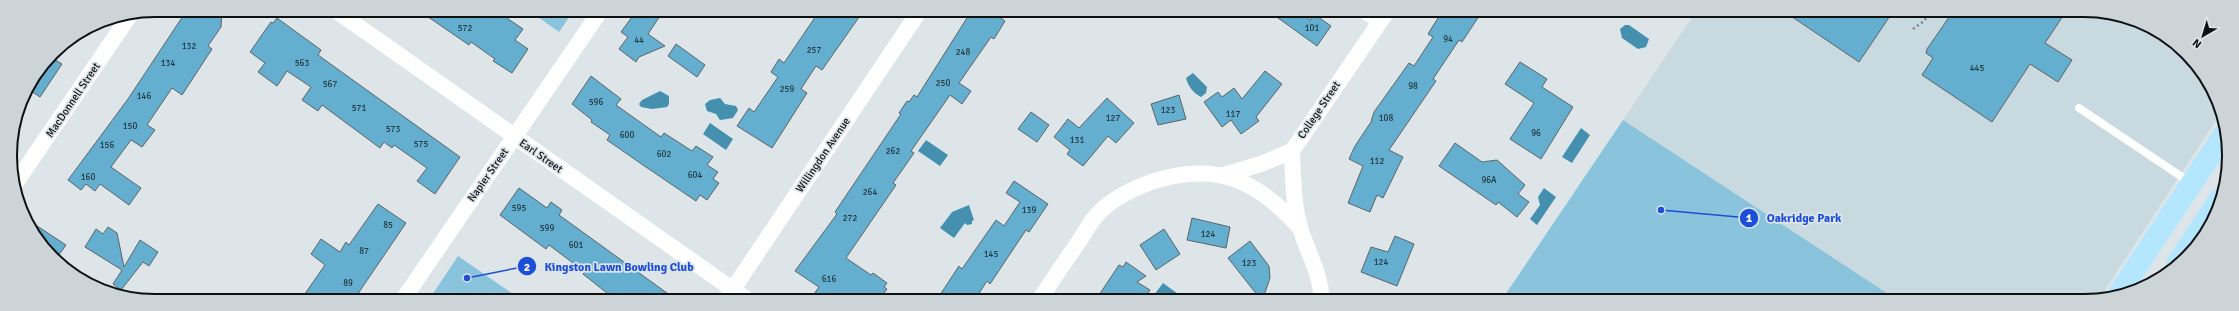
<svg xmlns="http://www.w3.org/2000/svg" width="2239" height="311" font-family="Signika,sans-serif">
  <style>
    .built { fill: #c9d9e0 }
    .green { fill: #8ac3dc }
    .water { fill: #4590af }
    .building { fill: #64afcf; stroke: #5d6467 }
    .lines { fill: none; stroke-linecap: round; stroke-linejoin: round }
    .path { stroke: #7d8285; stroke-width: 2.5; stroke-dasharray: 2 3; stroke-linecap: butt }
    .lane { stroke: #fff; stroke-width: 8 }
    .street { stroke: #fff; stroke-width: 16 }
    .primary { stroke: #b4e7fd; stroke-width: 22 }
    .labels { text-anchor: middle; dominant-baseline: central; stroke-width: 3.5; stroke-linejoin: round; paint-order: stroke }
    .number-label { font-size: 9px; fill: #243841 }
    .street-label { font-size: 11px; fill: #0e1112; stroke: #dde5e9 }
    .rim { fill: none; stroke: #0e1112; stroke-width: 2 }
    .leader { fill: none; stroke: #1d4ed8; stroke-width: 1.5 }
    .callout-dot { fill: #1d4ed8; stroke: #dde5e9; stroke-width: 1.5 }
    .mark-label { font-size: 12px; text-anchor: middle; font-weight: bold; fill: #fff }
    .callout-label { font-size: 12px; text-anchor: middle; font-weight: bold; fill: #1d4ed8; stroke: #dde5e9; stroke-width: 3.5; stroke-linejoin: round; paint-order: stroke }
  </style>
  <rect width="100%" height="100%" fill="#dde5e9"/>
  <!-- built -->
  <path class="built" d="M 1697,10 L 2093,10 L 2148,25 L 2193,60 L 2222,111 L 2099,299 L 1899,301 L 1623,120 Z"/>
  <!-- green -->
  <path class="green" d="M 528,10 L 574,10 L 559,32 Z
    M 1623,120 L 1899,301 L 1501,301 Z
    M 458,256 L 523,301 L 428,301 Z"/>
  <!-- water -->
  <path class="water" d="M 1625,25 L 1629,25 L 1649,39 L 1646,47 L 1638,49 L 1622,38 L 1620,29 Z
    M 1193,73 L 1207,87 L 1206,93 L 1201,97 C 1193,93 1188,86 1186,78 Z
    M 660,91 L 669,96 L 669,104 L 667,107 L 652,109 L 641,107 L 639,104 L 642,100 Z
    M 720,98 L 725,104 L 736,106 L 738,110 L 733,118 L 720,120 L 716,114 L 707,111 L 705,104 L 710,100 Z
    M 710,123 L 733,139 L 726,150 L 703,134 Z
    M 1581,128 L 1590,135 L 1572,163 L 1562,157 Z
    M 926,140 L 948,155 L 940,166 L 918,151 Z
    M 1544,188 L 1556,197 L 1537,225 L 1530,219 L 1540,205 L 1538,197 Z
    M 969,205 L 974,220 L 972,221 L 972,224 L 967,225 L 965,223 L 954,238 L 940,228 L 952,212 Z
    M 1163,283 L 1185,299 L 1184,301 L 1162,301 L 1154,295 Z"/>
  <!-- building -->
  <path class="building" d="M 187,10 L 222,10 L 221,27 L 208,46 L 212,49 L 182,95 L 172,88 L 147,125 L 155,130 L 142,147 L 131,140 L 111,167 L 141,188 L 129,205 L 100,184 L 95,191 L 86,184 L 81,190 L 68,180 L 128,99 Z
    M 418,10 L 495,10 L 523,29 L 515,40 L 528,49 L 512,73 L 493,61 L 495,59 L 471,42 L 469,45 Z
    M 637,10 L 664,10 L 648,34 L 665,46 L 639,57 L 636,62 L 619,49 L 628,37 L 621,32 Z
    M 820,10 L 864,10 L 822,70 L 816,66 L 801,89 L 807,93 L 772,148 L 737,126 L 749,108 L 754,112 L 778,77 L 771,72 L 779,59 L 784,63 Z
    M 972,10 L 989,10 L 1005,21 L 994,39 L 991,37 L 959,83 L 971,91 L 962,104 L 950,95 L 911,151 L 914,153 L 893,183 L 896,185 L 846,258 L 871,275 L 873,273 L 887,283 L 884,287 L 887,289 L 878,301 L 809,301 L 819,287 L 795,271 L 837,214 L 835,212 L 901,114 L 899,113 L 907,101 L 909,102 L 914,95 L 917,97 Z
    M 1267,10 L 1296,10 L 1310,20 L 1314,14 L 1331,26 L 1317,46 Z
    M 1443,10 L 1483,10 L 1462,42 L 1459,40 L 1433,79 L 1436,81 L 1389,150 L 1403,157 L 1383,198 L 1377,195 L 1370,212 L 1348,203 L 1363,166 L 1349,159 L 1355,146 L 1371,122 L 1374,112 L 1409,63 L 1414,66 L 1433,37 L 1428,34 Z
    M 1782,10 L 1894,10 L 1859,62 Z
    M 1954,10 L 2067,10 L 2045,43 L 2072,60 L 2058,82 L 2030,64 L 1992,122 L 1922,75 L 1933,58 L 1926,53 L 1927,49 Z
    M 277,18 L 321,50 L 318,55 L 460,157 L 435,194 L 417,181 L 427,168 L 394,145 L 392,148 L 384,142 L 380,148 L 322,105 L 318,111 L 302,100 L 311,87 L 287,71 L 277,86 L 258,72 L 265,63 L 250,52 L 271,22 L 273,23 Z
    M 676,44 L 705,65 L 697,77 L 668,56 Z
    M 50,57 L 62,64 L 40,97 L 28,89 Z
    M 1520,62 L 1547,79 L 1542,87 L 1573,107 L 1541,159 L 1510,139 L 1534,103 L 1505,84 Z
    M 1265,71 L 1282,84 L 1256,117 L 1259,121 L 1241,134 L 1231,120 L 1222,127 L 1204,102 L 1218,92 L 1222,97 L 1234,88 L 1242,99 Z
    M 591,76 L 621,99 L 616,105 L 661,137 L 664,133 L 692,151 L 696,146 L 713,157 L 707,165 L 718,172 L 713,179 L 719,183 L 707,200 L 700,195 L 696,201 L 643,165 L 607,140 L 610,135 L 591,122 L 592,120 L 572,104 Z
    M 1179,95 L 1186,119 L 1158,125 L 1151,104 Z
    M 1107,98 L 1134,123 L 1116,143 L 1108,136 L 1083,166 L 1067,154 L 1070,150 L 1054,137 L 1068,119 L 1079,128 Z
    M 1031,112 L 1049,125 L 1037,142 L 1018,129 Z
    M 1455,143 L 1482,162 L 1497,160 L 1525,185 L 1518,194 L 1529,202 L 1517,217 L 1498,202 L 1496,205 L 1439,166 Z
    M 1014,181 L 1048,204 L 1029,232 L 1026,230 L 990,284 L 987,281 L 974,301 L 936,301 L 959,266 L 962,269 L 996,220 L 1004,226 L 1020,202 L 1006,193 Z
    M 519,188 L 547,208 L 551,202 L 562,210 L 559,215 L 678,301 L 617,301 L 583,274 L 585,272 L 549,245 L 546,249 L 500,215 Z
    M 378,204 L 406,223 L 353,301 L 300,301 L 325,265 L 311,254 L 321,239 L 340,252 L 346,242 L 349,245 Z
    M 1192,218 L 1230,227 L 1226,248 L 1187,240 Z
    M 28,220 L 66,245 L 56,259 L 46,252 Z
    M 108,227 L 117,233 L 124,267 L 140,240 L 158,252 L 149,266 L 143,262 L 121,290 L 113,284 L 122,270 L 85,247 L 96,229 L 103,234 Z
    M 1164,229 L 1180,254 L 1156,270 L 1140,245 Z
    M 1395,236 L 1414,244 L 1397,286 L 1361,272 L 1371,247 L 1388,252 Z
    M 1250,241 L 1269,266 L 1270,278 L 1262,301 L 1228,258 Z
    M 1126,262 L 1146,276 L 1137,282 L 1150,290 L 1143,301 L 1095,301 L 1119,265 L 1123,267 Z"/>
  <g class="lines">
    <!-- path -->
    <path class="path" d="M 1913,29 L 1924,21 L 1932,10"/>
    <!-- lane -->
    <path class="lane" d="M 2079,108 L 2191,183"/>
    <!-- street -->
    <path class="street" d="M 335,10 L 749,301
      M 1363,10 L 1380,21
      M 1292,151 C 1293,176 1293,203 1300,227 C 1308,255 1320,270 1322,301
      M 1224,175 L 1261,164 L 1292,151 L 1388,10
      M 15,184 L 130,15
      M 402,301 L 601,10
      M 725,301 L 920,10
      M 1039,301 C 1052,280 1066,260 1080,240 C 1085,232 1090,222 1097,215 C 1111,199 1132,189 1151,182 C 1216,161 1256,179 1300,228"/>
    <!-- primary -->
    <path class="primary" d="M 2177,264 L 2219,200
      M 2118,295 L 2225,133"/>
  </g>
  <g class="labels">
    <!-- number labels -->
    <g class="number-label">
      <text x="465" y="28">572</text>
      <text x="1312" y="28">101</text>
      <text x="1448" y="39">94</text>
      <text x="639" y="40">44</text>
      <text x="189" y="46">132</text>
      <text x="814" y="50">257</text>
      <text x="963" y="52">248</text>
      <text x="168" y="63">134</text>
      <text x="302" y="63">563</text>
      <text x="1977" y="68">445</text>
      <text x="943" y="83">250</text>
      <text x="330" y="84">567</text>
      <text x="1413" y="86">98</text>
      <text x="787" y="89">259</text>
      <text x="144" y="96">146</text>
      <text x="596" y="102">596</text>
      <text x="359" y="108">571</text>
      <text x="1168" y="110">123</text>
      <text x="1233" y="114">117</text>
      <text x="1113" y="118">127</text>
      <text x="1386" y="118">108</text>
      <text x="130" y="126">150</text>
      <text x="393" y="129">573</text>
      <text x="1536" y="133">96</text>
      <text x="627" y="135">600</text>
      <text x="1077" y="140">131</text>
      <text x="421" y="144">575</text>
      <text x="107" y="145">156</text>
      <text x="893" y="151">262</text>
      <text x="664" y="154">602</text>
      <text x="1377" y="161">112</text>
      <text x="695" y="175">604</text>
      <text x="88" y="177">160</text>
      <text x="1489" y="180">96A</text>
      <text x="870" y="192">264</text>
      <text x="519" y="208">595</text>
      <text x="1029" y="210">139</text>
      <text x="850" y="218">272</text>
      <text x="388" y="225">85</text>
      <text x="547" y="228">599</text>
      <text x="1208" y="234">124</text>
      <text x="576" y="245">601</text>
      <text x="364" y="251">87</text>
      <text x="991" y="254">145</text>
      <text x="1381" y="262">124</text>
      <text x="1249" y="263">123</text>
      <text x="829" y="279">616</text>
      <text x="348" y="283">89</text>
    </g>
    <!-- street labels -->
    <g class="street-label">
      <text transform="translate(73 100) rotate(-56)">MacDonnell Street</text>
      <text transform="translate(1319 110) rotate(-56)">College Street</text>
      <text transform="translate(823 155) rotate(-56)">Willingdon Avenue</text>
      <text transform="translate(541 156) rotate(35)">Earl Street</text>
      <text transform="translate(488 175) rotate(-55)">Napier Street</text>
    </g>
  </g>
  <!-- crop -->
  <path d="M0 0H2239V311H0ZM155 17H2084A138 138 0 0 1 2222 155V156A138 138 0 0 1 2084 294H155A138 138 0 0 1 17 156V155A138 138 0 0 1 155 17Z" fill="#ccd4d8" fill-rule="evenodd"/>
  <path class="rim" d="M155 17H2084A138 138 0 0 1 2222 155V156A138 138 0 0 1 2084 294H155A138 138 0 0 1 17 156V155A138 138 0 0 1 155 17Z"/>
  <!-- callouts -->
  <path class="leader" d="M1661 210L1749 218M467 278L527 266"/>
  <g class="callout-dot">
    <circle cx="1661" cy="210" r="4"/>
    <circle cx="467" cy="278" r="4"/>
    <circle cx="1749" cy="218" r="10"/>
    <circle cx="527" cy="266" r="10"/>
  </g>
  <g class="mark-label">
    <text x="1749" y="222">1</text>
    <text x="527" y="271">2</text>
  </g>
  <g class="callout-label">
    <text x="1804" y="222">Oakridge Park</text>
    <text x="619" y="271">Kingston Lawn Bowling Club</text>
  </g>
  <!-- north arrow -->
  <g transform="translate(2203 36) rotate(218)" stroke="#dde5e9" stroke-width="3" paint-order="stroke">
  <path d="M0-3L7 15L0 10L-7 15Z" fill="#0e1112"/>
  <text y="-6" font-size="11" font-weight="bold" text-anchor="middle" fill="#0e1112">N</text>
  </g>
</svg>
